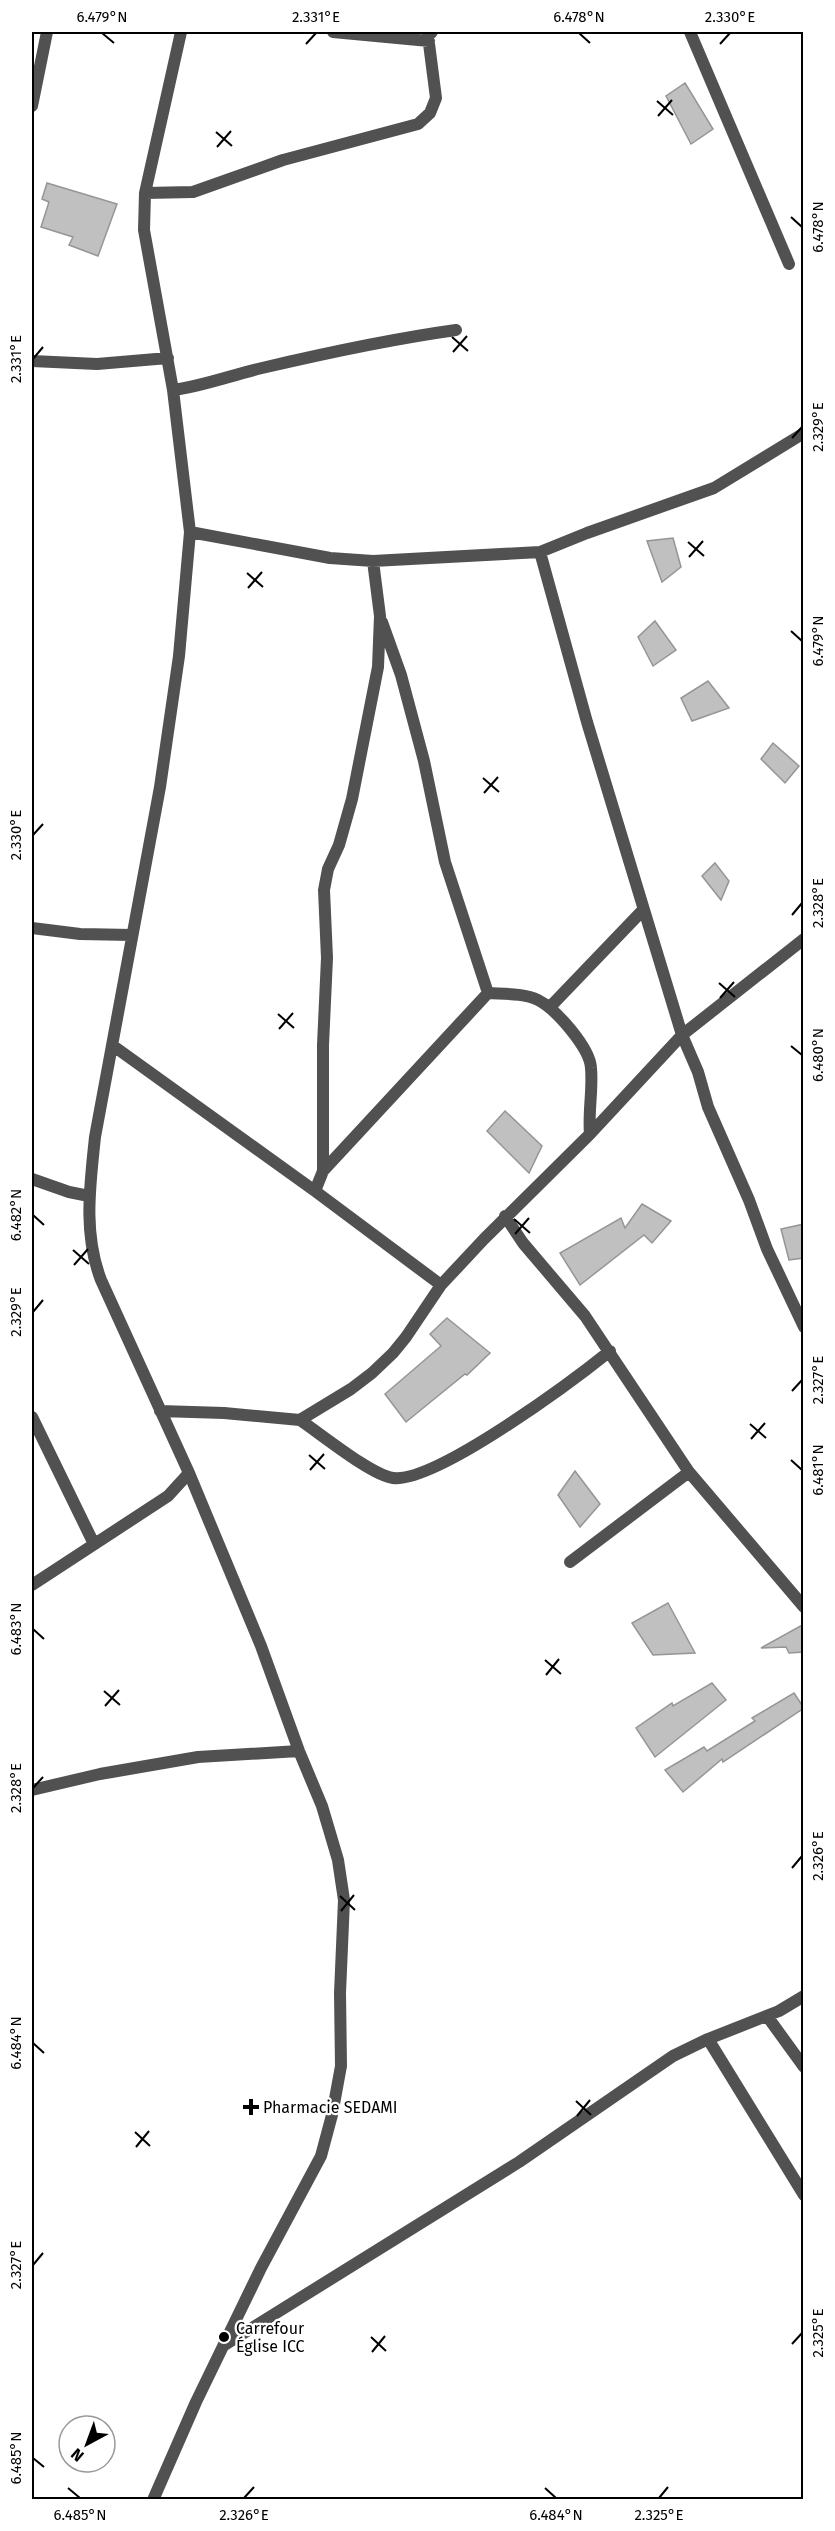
<svg xmlns="http://www.w3.org/2000/svg" width="835" height="2531" font-family="'Fira Sans',sans-serif">
  <style>
    .building { fill: #c0c0c0; stroke: #959595; stroke-width: 1.5 }
    .lines { fill: none; stroke-linecap: round; stroke-linejoin: round }
    .street { stroke: #515151; stroke-width: 12 }
    .ticks { fill: none; stroke: #000; stroke-width: 2 }
    .poi-dot { fill: #000; stroke: #fff; stroke-width: 2 }
    .labels { text-anchor: middle; dominant-baseline: central; stroke-width: 4.5; stroke-linejoin: round; paint-order: stroke }
    .poi-label { font-size: 16px; fill: #000; stroke: #fff; text-anchor: start }
    .neatline { fill: none; stroke: #000; stroke-width: 2 }
    .ticks-label { font-size: 15px; text-anchor: middle; fill: #000 }
  </style>
  <rect width="100%" height="100%" fill="#fff"/>
  <!-- building -->
  <path class="building" d="M 685,83 L 713,129 L 691,144 L 666,96 Z
    M 47,183 L 117,204 L 98,256 L 69,245 L 73,237 L 41,227 L 49,202 L 42,199 Z
    M 673,538 L 681,567 L 662,582 L 647,541 Z
    M 655,621 L 676,650 L 653,666 L 638,637 Z
    M 708,681 L 729,708 L 692,721 L 681,698 Z
    M 773,743 L 799,766 L 785,783 L 761,759 Z
    M 715,863 L 729,881 L 721,900 L 702,876 Z
    M 505,1111 L 542,1146 L 529,1173 L 487,1131 Z
    M 642,1204 L 671,1221 L 652,1243 L 644,1235 L 580,1285 L 560,1253 L 621,1218 L 625,1228 Z
    M 804,1224 L 804,1258 L 789,1260 L 781,1229 Z
    M 447,1318 L 490,1353 L 467,1375 L 465,1374 L 406,1422 L 385,1394 L 441,1346 L 430,1334 Z
    M 575,1471 L 600,1504 L 580,1527 L 558,1495 Z
    M 668,1603 L 695,1653 L 653,1655 L 632,1623 Z
    M 804,1624 L 804,1652 L 789,1653 L 786,1647 L 761,1648 Z
    M 712,1683 L 726,1700 L 655,1757 L 636,1728 L 672,1703 L 673,1706 Z
    M 794,1693 L 804,1708 L 723,1762 L 722,1759 L 683,1792 L 665,1770 L 704,1747 L 707,1751 L 755,1721 L 752,1718 Z"/>
  <g class="lines">
    <!-- street -->
    <path class="street" d="M 333,32 L 429,41
      M 690,32 L 789,264
      M 32,106 L 47,32
      M 145,193 L 193,192 L 283,160 L 418,124 L 430,113 L 436,98 L 428,36 L 432,32
      M 32,361 L 97,364 L 168,358
      M 173,390 C 203,386 232,375 262,368 C 326,353 391,339 456,330
      M 190,532 L 330,558 L 373,561 L 540,552 L 587,533 L 714,488 L 804,433
      M 540,552 L 587,722 L 682,1035 L 698,1072 L 708,1107 L 749,1200 L 767,1249 L 804,1327
      M 382,622 L 401,675 L 424,761 L 445,862 L 488,993
      M 32,928 L 80,934 L 132,935
      M 488,993 C 503,994 524,993 538,1000 C 556,1009 590,1048 591,1068 C 593,1090 588,1112 590,1134
      M 550,1007 L 643,910
      M 112,1045 L 315,1191 L 441,1285
      M 323,1171 L 323,1045 L 327,958 L 324,890 L 328,869 L 339,845 L 352,799 L 378,667 L 380,616 L 373,561
      M 32,1179 L 69,1192 L 89,1196
      M 315,1191 L 323,1171 L 488,993
      M 505,1216 L 523,1243 L 585,1316 L 689,1472 L 804,1607
      M 160,1411 L 224,1413 L 300,1420 L 351,1389 L 372,1373 L 393,1353 L 406,1337 L 441,1285 L 484,1239 L 590,1134 L 682,1035 L 804,939
      M 32,1417 L 94,1544
      M 300,1420 C 321,1434 371,1475 393,1478 C 436,1483 574,1380 610,1351
      M 570,1562 L 689,1472
      M 32,1585 L 168,1496 L 189,1473
      M 32,1790 L 100,1774 L 198,1757 L 299,1751
      M 767,2016 L 804,2067
      M 708,2039 L 804,2195
      M 223,2346 L 519,2162 L 673,2056 L 708,2039 L 779,2011 L 804,1996
      M 153,2500 L 196,2402 L 261,2268 L 321,2156 L 332,2115 L 341,2066 L 340,1993 L 344,1900 L 338,1860 L 322,1806 L 299,1751 L 261,1646 L 189,1473 L 101,1280 C 83,1233 90,1186 95,1137 L 160,787 L 179,656 L 190,532 L 173,390 L 144,230 L 145,193 L 181,32"/>
  </g>
  <!-- ticks -->
  <path class="ticks" d="M 102,33 L 114,43M 579,33 L 590,43M 306,44 L 316,33M 720,44 L 730,33M 657,101 L 673,115M 658,116 L 672,100M 216,132 L 232,146M 217,147 L 231,131M 791,217 L 802,227M 452,337 L 468,351M 453,352 L 467,336M 33,359 L 43,347M 792,438 L 802,427M 688,542 L 704,556M 689,557 L 703,541M 247,573 L 263,587M 248,588 L 262,572M 791,631 L 802,641M 483,778 L 499,792M 484,793 L 498,777M 33,835 L 43,824M 792,915 L 802,903M 719,983 L 735,997M 720,998 L 734,982M 278,1014 L 294,1028M 279,1029 L 293,1013M 791,1046 L 802,1055M 33,1215 L 44,1225M 514,1219 L 530,1233M 515,1234 L 529,1218M 73,1250 L 89,1264M 74,1265 L 88,1249M 33,1312 L 43,1300M 792,1391 L 802,1380M 750,1424 L 766,1438M 751,1439 L 765,1423M 309,1455 L 325,1469M 791,1460 L 802,1470M 310,1470 L 324,1454M 33,1629 L 44,1639M 545,1660 L 561,1674M 546,1675 L 559,1659M 104,1691 L 120,1705M 105,1706 L 119,1690M 33,1788 L 43,1777M 792,1868 L 802,1856M 340,1896 L 355,1910M 341,1911 L 354,1895M 33,2043 L 44,2053M 576,2101 L 591,2115M 577,2116 L 590,2100M 135,2132 L 150,2146M 136,2147 L 149,2131M 33,2265 L 43,2253M 371,2337 L 386,2351M 792,2344 L 802,2333M 372,2352 L 385,2336M 33,2458 L 44,2467M 68,2488 L 80,2498M 545,2488 L 556,2498M 244,2498 L 254,2487M 659,2498 L 668,2487"/>
  <!-- markers -->
  <g class="poi-dot">
    <path d="M248 2098h6v6h6v6h-6v6h-6v-6h-6v-6h6z"/>
    <circle cx="224" cy="2337" r="6"/>
  </g>
  <g class="labels">
    <!-- poi labels -->
    <g class="poi-label">
      <text x="263" y="2107">Pharmacie SEDAMI</text>
      <text x="236" y="2328">Carrefour<tspan x="236" dy="18">Église ICC</tspan></text>
    </g>
  </g>
  <!-- border -->
  <rect width="835" height="2531" fill="none" stroke="#ffffff" stroke-width="66"/>
  <!-- north arrow -->
  <g transform="translate(87 2444) rotate(221)"><circle r="28" fill="#ffffff" stroke="#999999" stroke-width="1.5"/>
  <path d="M0-4.5L10 22L0 15L-10 22Z" fill="#000000"/>
  <text y="-9" font-size="16" font-weight="bold" text-anchor="middle" fill="#000000">N</text>
  </g>
  <rect x="33" y="33" width="769" height="2465" class="neatline"/>
  <g class="ticks-label">
    <text x="102" y="22">6.479°N</text>
    <text x="316" y="22">2.331°E</text>
    <text x="579" y="22">6.478°N</text>
    <text x="730" y="22">2.330°E</text>
    <text transform="translate(818 227) rotate(-90)" y="5">6.478°N</text>
    <text transform="translate(16 359) rotate(-90)" y="5">2.331°E</text>
    <text transform="translate(818 427) rotate(-90)" y="5">2.329°E</text>
    <text transform="translate(818 641) rotate(-90)" y="5">6.479°N</text>
    <text transform="translate(16 835) rotate(-90)" y="5">2.330°E</text>
    <text transform="translate(818 903) rotate(-90)" y="5">2.328°E</text>
    <text transform="translate(818 1055) rotate(-90)" y="5">6.480°N</text>
    <text transform="translate(16 1215) rotate(-90)" y="5">6.482°N</text>
    <text transform="translate(16 1312) rotate(-90)" y="5">2.329°E</text>
    <text transform="translate(818 1380) rotate(-90)" y="5">2.327°E</text>
    <text transform="translate(818 1470) rotate(-90)" y="5">6.481°N</text>
    <text transform="translate(16 1629) rotate(-90)" y="5">6.483°N</text>
    <text transform="translate(16 1788) rotate(-90)" y="5">2.328°E</text>
    <text transform="translate(818 1856) rotate(-90)" y="5">2.326°E</text>
    <text transform="translate(16 2043) rotate(-90)" y="5">6.484°N</text>
    <text transform="translate(16 2265) rotate(-90)" y="5">2.327°E</text>
    <text transform="translate(818 2333) rotate(-90)" y="5">2.325°E</text>
    <text transform="translate(16 2458) rotate(-90)" y="5">6.485°N</text>
    <text x="80" y="2520">6.485°N</text>
    <text x="244" y="2520">2.326°E</text>
    <text x="556" y="2520">6.484°N</text>
    <text x="659" y="2520">2.325°E</text>
  </g>
</svg>
